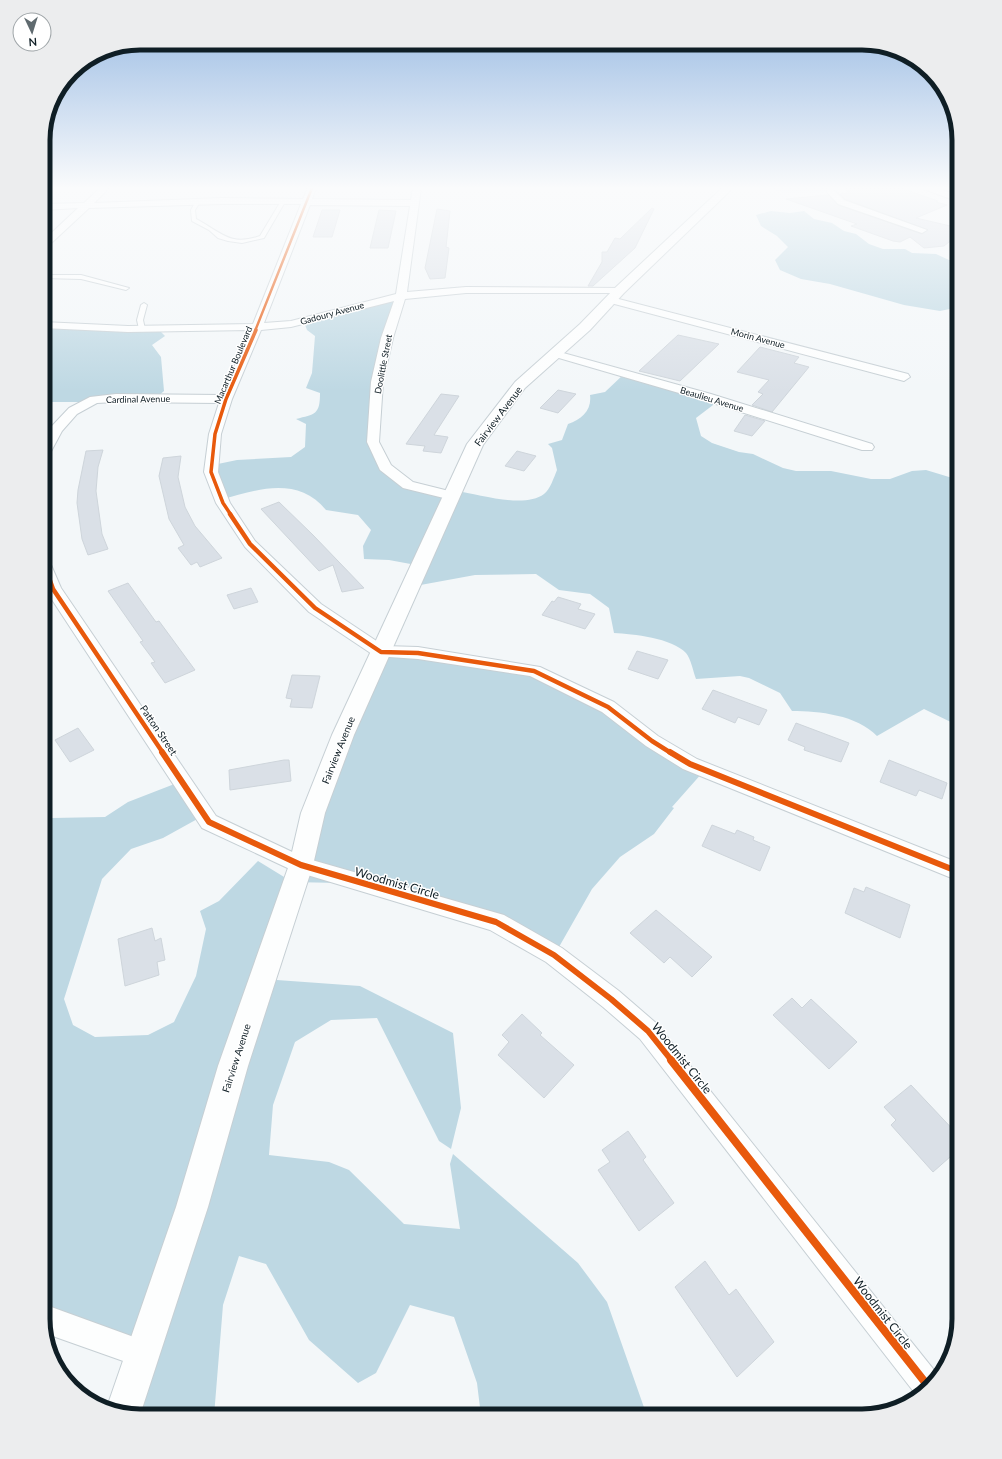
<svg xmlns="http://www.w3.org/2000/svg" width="1002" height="1459" font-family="Lato,sans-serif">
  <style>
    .built { fill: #deeaf1 }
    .forest { fill: #bed8e3 }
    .building { fill: #dae0e7; stroke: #ced5db }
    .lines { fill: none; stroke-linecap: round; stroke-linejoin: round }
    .lane-casing { stroke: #c6cfd4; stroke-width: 2 }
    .street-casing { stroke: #c6cfd4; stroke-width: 2 }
    .secondary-casing { stroke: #c6cfd4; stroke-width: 2 }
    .lane { fill: #fdfefe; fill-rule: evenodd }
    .street { fill: #fdfefe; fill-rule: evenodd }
    .secondary { fill: #fdfefe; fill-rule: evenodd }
    .cycleway-far4-casing { stroke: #fff; stroke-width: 4 }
    .cycleway-far3-casing { stroke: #fff; stroke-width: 5 }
    .cycleway-far2-casing { stroke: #fff; stroke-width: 6 }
    .cycleway-far1-casing { stroke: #fff; stroke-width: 8 }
    .cycleway-casing { stroke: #fff; stroke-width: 10 }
    .cycleway-far4 { stroke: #e8590c; stroke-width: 2.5 }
    .cycleway-far3 { stroke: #e8590c; stroke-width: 3.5 }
    .cycleway-far2 { stroke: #e8590c; stroke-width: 4.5 }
    .cycleway-far1 { stroke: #e8590c; stroke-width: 6 }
    .cycleway { stroke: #e8590c; stroke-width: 8 }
    .labels { text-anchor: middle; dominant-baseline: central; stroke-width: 3; stroke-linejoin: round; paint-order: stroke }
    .far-street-label { font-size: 9px; fill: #0f1e25; stroke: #fff }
    .street-label { font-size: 10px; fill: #0f1e25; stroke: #fff }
    .near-street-label { font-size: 12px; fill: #0f1e25; stroke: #fff }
    .rim { fill: none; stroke: #0f1e25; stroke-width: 5 }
  </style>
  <rect width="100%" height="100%" fill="#f3f7f9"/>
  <!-- built -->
  <path class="built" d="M 767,188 L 831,188 L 831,192 L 786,193 Z"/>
  <!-- forest -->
  <path class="forest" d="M 771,211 L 790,213 L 804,211 L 814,219 L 832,223 L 844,231 L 856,234 L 869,244 L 883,249 L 905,249 L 912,253 L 936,254 L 949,260 L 959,260 L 959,307 L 940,311 L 904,305 L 830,284 L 801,279 L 780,270 L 775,260 L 788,247 L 777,236 L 761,226 L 756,215 Z
    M 399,298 L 391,324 L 374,445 L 406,484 L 449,496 L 456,491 C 479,494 524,509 544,494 C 550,490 554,477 557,470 L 552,448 L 548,444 L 562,440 L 568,424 C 582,419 592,410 590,395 L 605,392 L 624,374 L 717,402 L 696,418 L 701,436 L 712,443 L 739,452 L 753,454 L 783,468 L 796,471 L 831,471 L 871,479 L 890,479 L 912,471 L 926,470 L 959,480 L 959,726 L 924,709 L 877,736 C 857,715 819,711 792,711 L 780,693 L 749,678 L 740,676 L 696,679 C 693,671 691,659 686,653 C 672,638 633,634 614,633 L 609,608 L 590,594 L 559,590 L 536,574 L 475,575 L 415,586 L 416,565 L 389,560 L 364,559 L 363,546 L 371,530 L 358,515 L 326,510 C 298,476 257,489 221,500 L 213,465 L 237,460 L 291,457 L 305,447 L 306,424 L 296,419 C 315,414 320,415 320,393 L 306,388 L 312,373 L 315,336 L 307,330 L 304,322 Z
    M 43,326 L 157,328 L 165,336 L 152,345 L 161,357 L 164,391 L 156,398 L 91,402 L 43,402 Z
    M 379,655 L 483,665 L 530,675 L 589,702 L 703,772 L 672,807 L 674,808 L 654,834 L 620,857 L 592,889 L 555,954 L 512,931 L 340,883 L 291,882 L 263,979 L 360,986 L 453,1033 L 461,1108 L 451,1149 L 439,1141 L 377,1018 L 331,1020 L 295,1042 L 273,1105 L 269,1155 L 329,1162 L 349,1170 L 404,1224 L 460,1229 L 450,1164 L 453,1154 L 578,1263 L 607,1302 L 647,1416 L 481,1416 L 477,1383 L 454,1317 L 410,1305 L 376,1373 L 358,1383 L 309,1340 L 266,1264 L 239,1256 L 223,1305 L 214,1416 L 134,1416 L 138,1365 L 43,1319 L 43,829 L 52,818 L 105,817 L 128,802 L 177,783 L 201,817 L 163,838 L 131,849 L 102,879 L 64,999 L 73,1025 L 95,1037 L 148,1035 L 174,1022 L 196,976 L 206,929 L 200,911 L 219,901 L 258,861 L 289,880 Z"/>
  <!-- building -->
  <path class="building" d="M 845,188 L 901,188 L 938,201 L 936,202 L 947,205 L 916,218 L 959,228 L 959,234 L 944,246 L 924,248 L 910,237 L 900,242 L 893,241 L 851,226 L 857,224 L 786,199 L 828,195 L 838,205 L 922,234 L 928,230 L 845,199 L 840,194 L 849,193 Z
    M 652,208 L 654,209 L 635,248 L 593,286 L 588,286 L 602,262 L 602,252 L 607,252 L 615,238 L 620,239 Z
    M 437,209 L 450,211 L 446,247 L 449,248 L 445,278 L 430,279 L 425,268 Z
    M 322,210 L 340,210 L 332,237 L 313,237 Z
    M 379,210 L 396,211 L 388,248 L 370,248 Z
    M 678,335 L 719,344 L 680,381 L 639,371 Z
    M 760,347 L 799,357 L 794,363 L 809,367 L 772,412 L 752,405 L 763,394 L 758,392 L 769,380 L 737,372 Z
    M 558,390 L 576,394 L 558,413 L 540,408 Z
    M 441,394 L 459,396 L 434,435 L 448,437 L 441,453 L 423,451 L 425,446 L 406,444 Z
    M 745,415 L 765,421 L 752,436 L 734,431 Z
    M 103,450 L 98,467 L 96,491 L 102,534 L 108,549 L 88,555 L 82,539 L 77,503 L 78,490 L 86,451 Z
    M 517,451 L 536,456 L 524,471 L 505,466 Z
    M 181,456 L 178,477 L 185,507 L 195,526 L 222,558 L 200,567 L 197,562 L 191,565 L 178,548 L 184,545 L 169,519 L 159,476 L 163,458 Z
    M 279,502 L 313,535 L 364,588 L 342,592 L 333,565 L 319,571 L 261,509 Z
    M 128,583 L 156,622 L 159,621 L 195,670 L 165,683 L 151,663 L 155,662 L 140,642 L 143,641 L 108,591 Z
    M 251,588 L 258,602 L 234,609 L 227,595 Z
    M 558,597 L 581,604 L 578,609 L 595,614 L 585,629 L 542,615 L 552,601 L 554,602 Z
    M 637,651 L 668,660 L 658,679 L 628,669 Z
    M 292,675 L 320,676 L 312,708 L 290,707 L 292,699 L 286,698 Z
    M 713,690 L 767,710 L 759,725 L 738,717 L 735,723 L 702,709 Z
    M 796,723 L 849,743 L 841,762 L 804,750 L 805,747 L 788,740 Z
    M 78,728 L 94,750 L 70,762 L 55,740 Z
    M 284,760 L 289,760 L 291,781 L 230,790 L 229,770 Z
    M 889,760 L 947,783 L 942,799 L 919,790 L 916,796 L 880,782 Z
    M 712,825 L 735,834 L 737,830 L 754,837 L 753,840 L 770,847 L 760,871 L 702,846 Z
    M 866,887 L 910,905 L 900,938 L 845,913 L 854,888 L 864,892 Z
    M 656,910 L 712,957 L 692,977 L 670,957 L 664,963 L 630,933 Z
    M 152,928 L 155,941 L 161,938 L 165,960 L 157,962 L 159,975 L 125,986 L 118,939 Z
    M 792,998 L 802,1008 L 811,999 L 857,1042 L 829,1069 L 773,1015 Z
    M 522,1014 L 542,1033 L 540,1035 L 574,1065 L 544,1098 L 498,1055 L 509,1042 L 502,1035 Z
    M 911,1085 L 959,1136 L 959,1149 L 933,1172 L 891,1125 L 896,1120 L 884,1107 Z
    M 628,1131 L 646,1157 L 643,1160 L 674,1203 L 639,1231 L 598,1170 L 610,1162 L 602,1150 Z
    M 705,1261 L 729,1295 L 736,1289 L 774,1342 L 737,1377 L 675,1287 Z"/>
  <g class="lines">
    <!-- lane casing -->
    <g class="lane-casing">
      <path id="lane" d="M 196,201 L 200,202 L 195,210 L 196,219 C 221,232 230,247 260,236 L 281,201 L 285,202 L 264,238 L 242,243 L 228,241 L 218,238 L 209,230 L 192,221 L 191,210 Z
        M 43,275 L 81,275 L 129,288 L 126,290 L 81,279 L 43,278 Z
        M 144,303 L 147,305 L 143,320 L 145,329 L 142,331 L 139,329 L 137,320 L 141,305 Z"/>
    </g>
    <!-- street casing -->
    <g class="street-casing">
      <path id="street" d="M 100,188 L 109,188 L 94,203 L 222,198 L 303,199 L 308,188 L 316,188 L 312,199 L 411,200 L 413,188 L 421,188 L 407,292 L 466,287 L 624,288 L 625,290 L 620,293 L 466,293 L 405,299 L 393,338 L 383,382 L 379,442 L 391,465 L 413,482 L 457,493 L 459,496 L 457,499 L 452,500 L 403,488 L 380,470 L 367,442 L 371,382 L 381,338 L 394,301 L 291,327 L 261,330 L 232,399 L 221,434 L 218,472 L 230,503 L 255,541 L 321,604 L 384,646 L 418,647 L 540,667 L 614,702 L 658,736 L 697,759 L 959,863 L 959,881 L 683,769 L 646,746 L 602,712 L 530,676 L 418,659 L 375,656 L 309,612 L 245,547 L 216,503 L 204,472 L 209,434 L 219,403 L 116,402 L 97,403 L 77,414 L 62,431 L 48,457 L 43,458 L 43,442 L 51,427 L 69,408 L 90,397 L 116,394 L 222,395 L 250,330 L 128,332 L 43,328 L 43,322 L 128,326 L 253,324 L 301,204 L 222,204 L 89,208 L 46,248 L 43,249 L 43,241 L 78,208 L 43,210 L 43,204 L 84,203 ZM 310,205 L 410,206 L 396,294 L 291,321 L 264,323 Z
        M 827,188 L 835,188 L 834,190 L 844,200 L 927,230 L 922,233 L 919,232 L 838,204 L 827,192 Z
        M 611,297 L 908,374 L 910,377 L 904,381 L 607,302 L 606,300 Z
        M 556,351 L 711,394 L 872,444 L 874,447 L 872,450 L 862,450 L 703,400 L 552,356 L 550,354 Z
        M 43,556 L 48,558 L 61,588 L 216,816 L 305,858 L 504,915 L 562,948 L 619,991 L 656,1023 L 938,1375 L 917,1396 L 640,1039 L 603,1007 L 546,962 L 490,930 L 294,871 L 202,828 L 45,589 L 43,583 Z
        M 43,1304 L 153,1344 L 157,1354 L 153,1364 L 143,1368 L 47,1334 L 43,1319 Z"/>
    </g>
    <!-- secondary casing -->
    <g class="secondary-casing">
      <path id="secondary" d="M 722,188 L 733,188 L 624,293 L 590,330 L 525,388 L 483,445 L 354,735 L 325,813 L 313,865 L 248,1066 L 208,1207 L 141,1412 L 140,1416 L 134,1416 L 107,1407 L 176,1207 L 218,1066 L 289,865 L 301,813 L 332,735 L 467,444 L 515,382 L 580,324 L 616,287 Z
        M 921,188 L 937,188 L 959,196 L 959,202 Z"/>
    </g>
    <!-- lane -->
    <use href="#lane" class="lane"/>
    <!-- street -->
    <use href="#street" class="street"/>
    <!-- secondary -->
    <use href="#secondary" class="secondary"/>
    <!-- cycleway-far4 casing -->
    <g class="cycleway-far4-casing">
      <path id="cycleway-far4" d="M 255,331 L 312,188"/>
    </g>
    <!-- cycleway-far3 casing -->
    <g class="cycleway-far3-casing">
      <path id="cycleway-far3" d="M 231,515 L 223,503 L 211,472 L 215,434 L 226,399 L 256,330"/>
    </g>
    <!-- cycleway-far2 casing -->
    <g class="cycleway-far2-casing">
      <path id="cycleway-far2" d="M 230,514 L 250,544 L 315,608 L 381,652 L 418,653 L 534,671 L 608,707 L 652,741 L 671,753
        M 43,561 L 53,589 L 163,753"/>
    </g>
    <!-- cycleway-far1 casing -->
    <g class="cycleway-far1-casing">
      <path id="cycleway-far1" d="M 162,752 L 209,822 L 301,865 L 496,922 L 554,955 L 611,999 L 648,1031 L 672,1061
        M 670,752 L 690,764 L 959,872"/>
    </g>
    <!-- cycleway casing -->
    <g class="cycleway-casing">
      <path id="cycleway" d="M 671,1060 L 928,1386"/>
    </g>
    <!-- cycleway-far4 -->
    <use href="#cycleway-far4" class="cycleway-far4"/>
    <!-- cycleway-far3 -->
    <use href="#cycleway-far3" class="cycleway-far3"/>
    <!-- cycleway-far2 -->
    <use href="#cycleway-far2" class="cycleway-far2"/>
    <!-- cycleway-far1 -->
    <use href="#cycleway-far1" class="cycleway-far1"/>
    <!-- cycleway -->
    <use href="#cycleway" class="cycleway"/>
  </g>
  <!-- sky -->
  <linearGradient id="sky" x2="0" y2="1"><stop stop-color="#95b8e2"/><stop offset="0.48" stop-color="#fafbfc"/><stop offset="1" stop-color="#fafbfc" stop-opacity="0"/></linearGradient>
  <rect width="1002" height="392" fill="url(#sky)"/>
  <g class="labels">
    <!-- far-street labels -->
    <g class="far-street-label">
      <text transform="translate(332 313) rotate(-15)">Gadoury Avenue</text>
      <text transform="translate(758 338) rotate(15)">Morin Avenue</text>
      <text transform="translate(383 364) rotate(-79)">Doolittle Street</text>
      <text transform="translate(233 365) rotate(-67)">Macarthur Boulevard</text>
      <text transform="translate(138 399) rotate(-1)">Cardinal Avenue</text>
      <text transform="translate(712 399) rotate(17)">Beaulieu Avenue</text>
    </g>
    <!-- street labels -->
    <g class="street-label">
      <text transform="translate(498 416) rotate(-53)">Fairview Avenue</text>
      <text transform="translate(159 730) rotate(56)">Patton Street</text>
      <text transform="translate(338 750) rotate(-68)">Fairview Avenue</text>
      <text transform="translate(236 1058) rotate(-72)">Fairview Avenue</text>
    </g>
    <!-- near-street labels -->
    <g class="near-street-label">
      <text transform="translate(397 883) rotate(16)">Woodmist Circle</text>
      <text transform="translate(682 1058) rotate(51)">Woodmist Circle</text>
      <text transform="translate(883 1313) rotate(52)">Woodmist Circle</text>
    </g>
  </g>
  <!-- crop -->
  <path d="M0 0H1002V1459H0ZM140 50H862A90 90 0 0 1 952 140V1319A90 90 0 0 1 862 1409H140A90 90 0 0 1 50 1319V140A90 90 0 0 1 140 50Z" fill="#ecedee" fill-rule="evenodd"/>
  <path class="rim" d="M140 50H862A90 90 0 0 1 952 140V1319A90 90 0 0 1 862 1409H140A90 90 0 0 1 50 1319V140A90 90 0 0 1 140 50Z"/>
  <!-- north arrow -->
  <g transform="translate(32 32) rotate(176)"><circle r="19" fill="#ffffff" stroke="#9fa5a8"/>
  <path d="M0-3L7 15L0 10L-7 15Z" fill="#5f6a6f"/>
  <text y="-6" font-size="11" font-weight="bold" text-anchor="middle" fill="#0f1e25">N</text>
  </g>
</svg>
